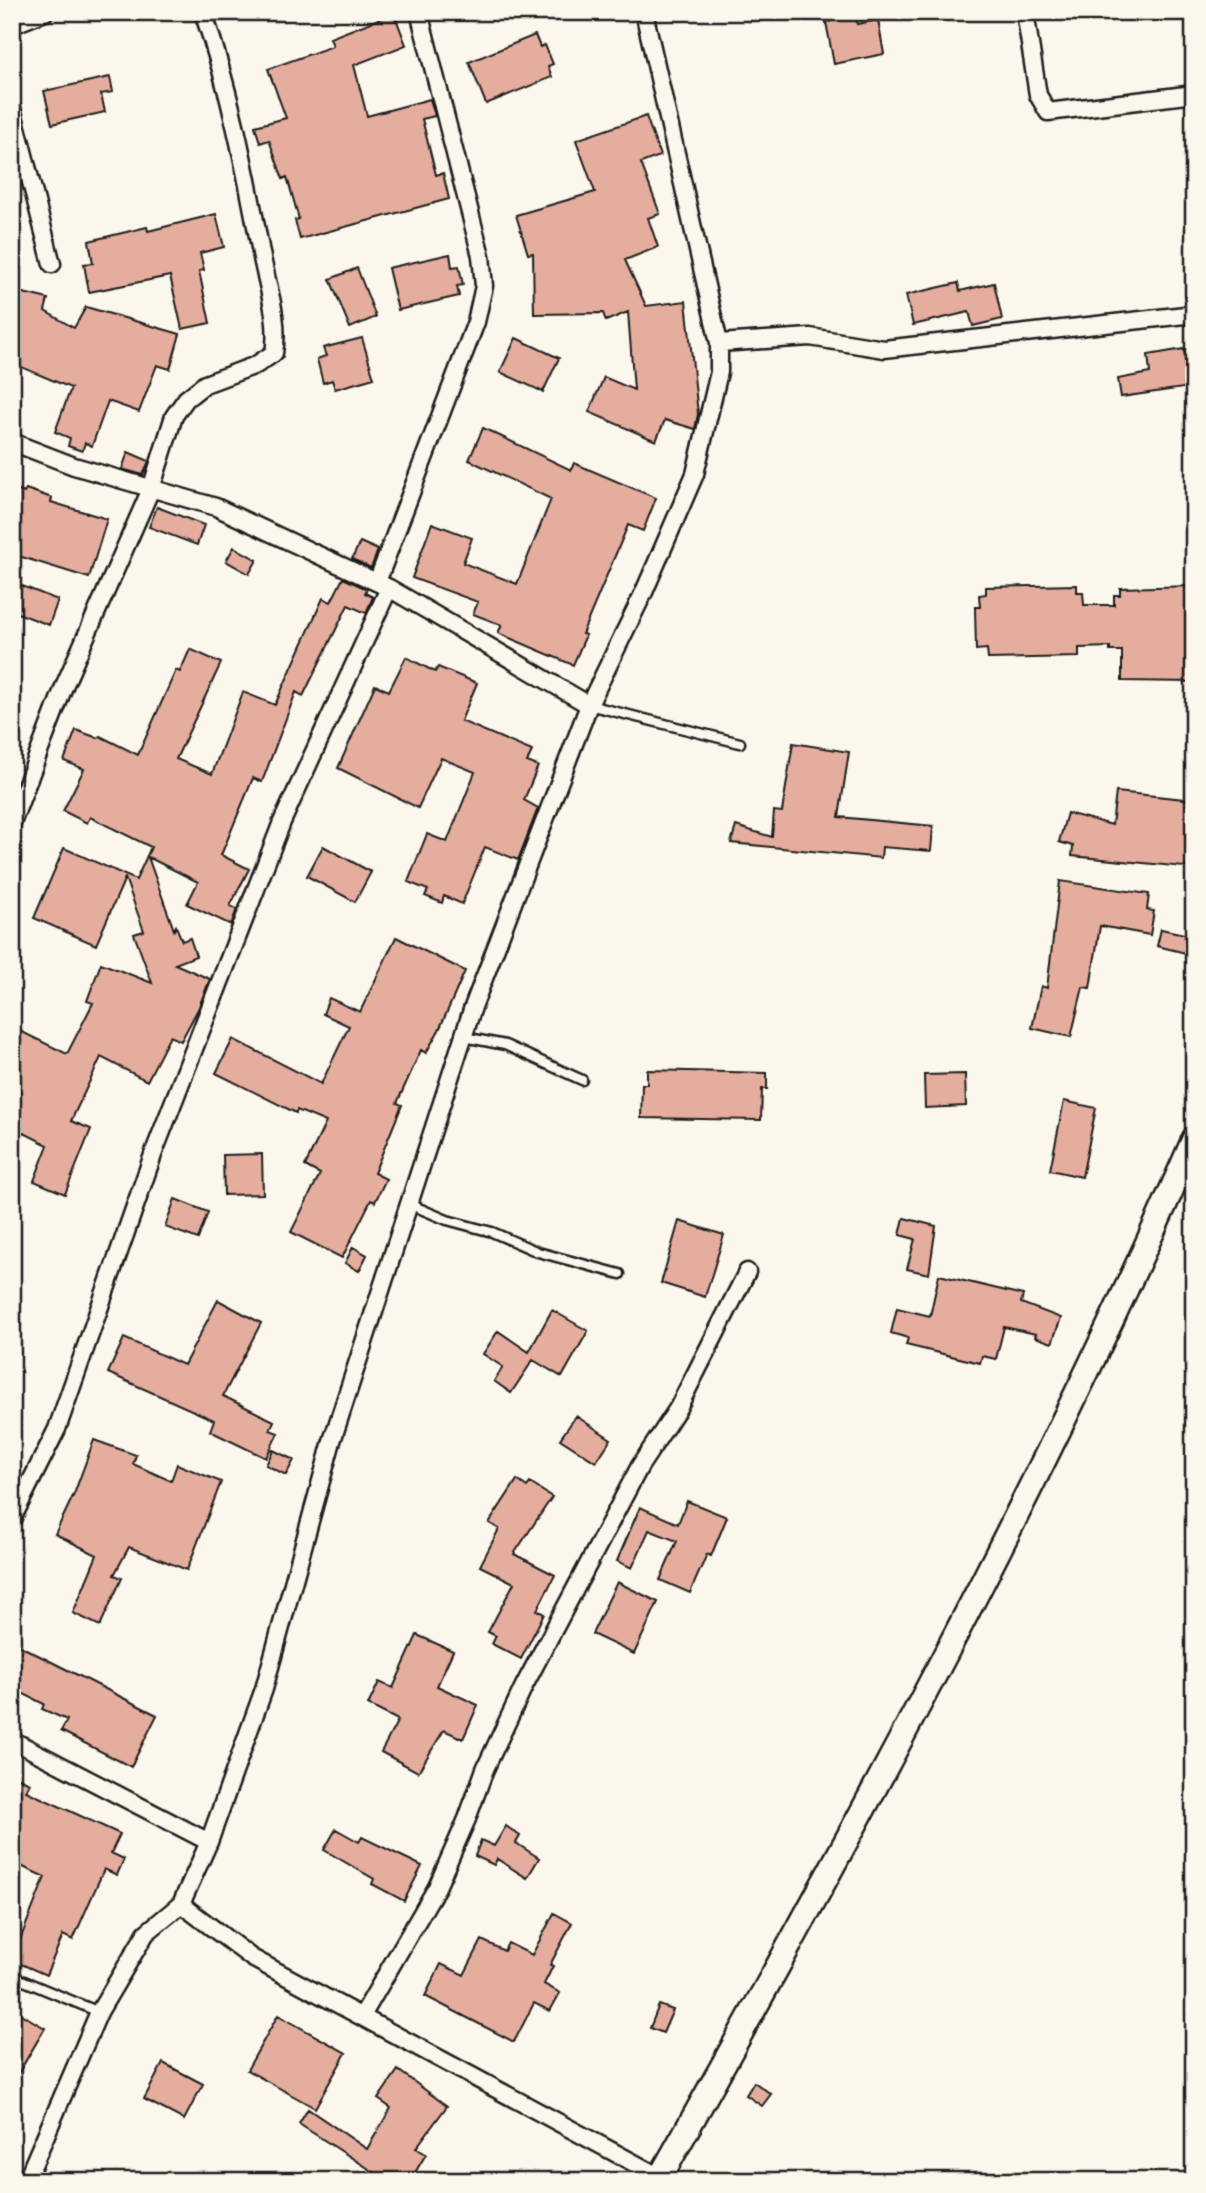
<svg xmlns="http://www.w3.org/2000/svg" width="1206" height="2193" font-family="Sriracha,sans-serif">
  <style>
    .building { fill: #e5ad9d; stroke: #1c1c1c; stroke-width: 2 }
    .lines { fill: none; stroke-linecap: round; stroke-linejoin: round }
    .lane-casing { stroke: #1c1c1c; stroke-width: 13 }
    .street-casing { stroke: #1c1c1c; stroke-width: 21 }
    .secondary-casing { stroke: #1c1c1c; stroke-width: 28 }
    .lane { stroke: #fbf7ec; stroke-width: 8 }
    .street { stroke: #fbf7ec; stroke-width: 16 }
    .secondary { stroke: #fbf7ec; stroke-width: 23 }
  </style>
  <rect width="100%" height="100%" fill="#fbf7ec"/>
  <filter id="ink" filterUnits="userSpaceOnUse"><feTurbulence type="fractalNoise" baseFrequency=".0143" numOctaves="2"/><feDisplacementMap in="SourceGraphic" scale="14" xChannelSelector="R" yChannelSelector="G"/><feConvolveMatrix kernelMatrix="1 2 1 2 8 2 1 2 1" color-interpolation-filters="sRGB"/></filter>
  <g filter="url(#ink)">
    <!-- building -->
    <path class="building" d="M 394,13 L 406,45 L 354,65 L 367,116 L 430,99 L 435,116 L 422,119 L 436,175 L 443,173 L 449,199 L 300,239 L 295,220 L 299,219 L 287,177 L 283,179 L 269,140 L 260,143 L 255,126 L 286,118 L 268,69 L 333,46 L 330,38 Z
      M 856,16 L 857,24 L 878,20 L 884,54 L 834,64 L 826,22 Z
      M 535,35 L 540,47 L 545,45 L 553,64 L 548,66 L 552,77 L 486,104 L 469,62 Z
      M 110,77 L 113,92 L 101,94 L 105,112 L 52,124 L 44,91 Z
      M 646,116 L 660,156 L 641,163 L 660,214 L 648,218 L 658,247 L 625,260 L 646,306 L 686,301 L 698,414 L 695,429 L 665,420 L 656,441 L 589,412 L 604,377 L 634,390 L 628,312 L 606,321 L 603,313 L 534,314 L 533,253 L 528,254 L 516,215 L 595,192 L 576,140 Z
      M 216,214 L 224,247 L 200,253 L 204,270 L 199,271 L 210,323 L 182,329 L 170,276 L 89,292 L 84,264 L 93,263 L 89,241 L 147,227 L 148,231 Z
      M 450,254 L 452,267 L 459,266 L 463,285 L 457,286 L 459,296 L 398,310 L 388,268 Z
      M 357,268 L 376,317 L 350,328 L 330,279 Z
      M 958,283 L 960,291 L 994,283 L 1002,319 L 973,326 L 969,312 L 913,325 L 906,295 Z
      M 15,291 L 48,299 L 45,311 L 74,328 L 86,307 L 180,334 L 170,369 L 157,365 L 139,412 L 108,401 L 92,446 L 85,443 L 82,451 L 68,446 L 70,438 L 55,432 L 71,388 L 12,363 L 12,303 Z
      M 362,338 L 374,378 L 335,389 L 332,380 L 323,383 L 317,359 L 326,356 L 323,348 Z
      M 516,338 L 559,358 L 543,392 L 500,372 Z
      M 1184,349 L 1190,387 L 1121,397 L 1118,379 L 1150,373 L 1148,355 Z
      M 483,428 L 571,470 L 574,463 L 656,498 L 643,531 L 628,525 L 582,634 L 586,635 L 573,665 L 498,633 L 502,625 L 473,614 L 478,602 L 412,578 L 432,523 L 472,538 L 463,563 L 517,584 L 551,499 L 469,460 Z
      M 128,452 L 149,461 L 143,475 L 122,469 Z
      M 12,488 L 24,493 L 26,489 L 52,498 L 51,502 L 107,519 L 89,578 L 12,554 Z
      M 157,507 L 204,525 L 197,545 L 149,527 Z
      M 360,542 L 378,550 L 371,568 L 352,559 Z
      M 234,547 L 257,560 L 249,574 L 226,561 Z
      M 343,578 L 367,589 L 365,593 L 373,597 L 366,613 L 348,605 L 303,696 L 296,692 L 262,782 L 253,778 L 221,855 L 249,869 L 230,906 L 237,909 L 231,925 L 187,904 L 198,882 L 148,857 L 174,930 L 176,926 L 182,941 L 190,938 L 196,956 L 175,964 L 210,979 L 198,1009 L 181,1041 L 170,1036 L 147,1081 L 101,1057 L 71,1121 L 91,1129 L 65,1194 L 34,1181 L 48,1145 L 12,1127 L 12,1027 L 67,1054 L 93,1003 L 87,1001 L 101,963 L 152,983 L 134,934 L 144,931 L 125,878 L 96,945 L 34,918 L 64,848 L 136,880 L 151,847 L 90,817 L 87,823 L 63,811 L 84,769 L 64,761 L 76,730 L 98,738 L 100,736 L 138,755 L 176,670 L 180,672 L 190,649 L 221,663 L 176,759 L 212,774 L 243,692 L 275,705 L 323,598 L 331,602 Z
      M 12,582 L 58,600 L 49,625 L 12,611 Z
      M 1077,585 L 1077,592 L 1083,592 L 1084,605 L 1114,605 L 1114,595 L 1120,595 L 1120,588 L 1194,586 L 1194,682 L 1122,681 L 1122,651 L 1110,651 L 1110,647 L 1079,648 L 1079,657 L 988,659 L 987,649 L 976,650 L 975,607 L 980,607 L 979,595 L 986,594 L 986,587 Z
      M 406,657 L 435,672 L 438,667 L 477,683 L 461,721 L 532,751 L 527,762 L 538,766 L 524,800 L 538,808 L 518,860 L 485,847 L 462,904 L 444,896 L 442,903 L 425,896 L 428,890 L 408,882 L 427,834 L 447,842 L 475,772 L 441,758 L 418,808 L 338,768 L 375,685 L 389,691 Z
      M 793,743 L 849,752 L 839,817 L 933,826 L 931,851 L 882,847 L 881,858 L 731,843 L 736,826 L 772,837 L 774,811 L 782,812 Z
      M 1116,792 L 1194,800 L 1194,868 L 1072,856 L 1073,846 L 1059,842 L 1067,813 L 1112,825 Z
      M 323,846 L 371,872 L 355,902 L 307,876 Z
      M 1060,881 L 1149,894 L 1147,910 L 1154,911 L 1150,935 L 1100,926 L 1090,988 L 1083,987 L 1071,1037 L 1032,1028 L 1041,986 L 1047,988 Z
      M 1161,929 L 1194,936 L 1194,955 L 1157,946 Z
      M 396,937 L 465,971 L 439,1030 L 426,1053 L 421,1050 L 397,1103 L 402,1105 L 374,1173 L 386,1179 L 375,1202 L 371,1200 L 342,1258 L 291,1232 L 320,1174 L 305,1166 L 326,1122 L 297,1110 L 296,1113 L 216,1073 L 233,1039 L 321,1084 L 349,1026 L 323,1014 L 329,998 L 360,1012 Z
      M 647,1070 L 767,1073 L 767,1089 L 762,1089 L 761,1120 L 641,1118 L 642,1084 L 647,1084 Z
      M 965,1074 L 966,1106 L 925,1108 L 924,1075 Z
      M 1064,1101 L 1096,1108 L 1082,1177 L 1050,1170 Z
      M 262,1154 L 263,1194 L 224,1195 L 223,1155 Z
      M 175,1199 L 208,1212 L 198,1239 L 165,1227 Z
      M 904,1218 L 936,1226 L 929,1274 L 907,1269 L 915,1239 L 900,1235 Z
      M 679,1221 L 724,1235 L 705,1297 L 661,1283 Z
      M 353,1247 L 367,1255 L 359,1271 L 345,1263 Z
      M 939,1275 L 1023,1295 L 1021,1303 L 1061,1318 L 1052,1343 L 1035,1337 L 1036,1334 L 1004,1327 L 996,1359 L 982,1356 L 980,1363 L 906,1345 L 908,1338 L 891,1333 L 897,1308 L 930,1316 Z
      M 218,1300 L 261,1323 L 223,1396 L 274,1421 L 270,1430 L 278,1433 L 266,1458 L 210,1431 L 214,1420 L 108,1373 L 124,1338 L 184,1365 Z
      M 552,1310 L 588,1331 L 562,1377 L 533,1360 L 511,1393 L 494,1381 L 503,1367 L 483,1354 L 498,1331 L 529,1352 Z
      M 576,1416 L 611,1439 L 596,1462 L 560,1439 Z
      M 94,1440 L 136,1455 L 133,1464 L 171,1481 L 177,1464 L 221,1482 L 187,1570 L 129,1547 L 114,1575 L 122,1578 L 100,1626 L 73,1613 L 97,1555 L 55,1534 L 74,1494 Z
      M 273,1450 L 294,1460 L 286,1475 L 266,1465 Z
      M 517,1480 L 527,1487 L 530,1483 L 552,1497 L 514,1554 L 555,1575 L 537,1610 L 544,1614 L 521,1659 L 492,1644 L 496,1636 L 488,1632 L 514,1583 L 480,1566 L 499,1529 L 489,1523 Z
      M 687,1501 L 727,1517 L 711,1556 L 707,1554 L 690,1593 L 660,1580 L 677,1541 L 649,1530 L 632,1568 L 617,1561 L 640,1507 L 678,1524 Z
      M 617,1582 L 658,1602 L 634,1654 L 592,1634 Z
      M 417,1635 L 453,1651 L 437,1686 L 478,1705 L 463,1739 L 444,1730 L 418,1772 L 381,1752 L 398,1720 L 368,1705 L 379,1682 L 393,1688 Z
      M 12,1642 L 157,1715 L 131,1767 L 61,1731 L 67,1720 L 42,1709 L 44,1704 L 12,1688 Z
      M 12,1775 L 30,1783 L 26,1791 L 120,1834 L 111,1853 L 124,1859 L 117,1875 L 104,1869 L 73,1940 L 63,1935 L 46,1975 L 12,1960 L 45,1877 L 12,1862 Z
      M 506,1826 L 520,1836 L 516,1843 L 539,1858 L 527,1878 L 497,1859 L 494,1865 L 475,1856 L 481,1840 L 494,1846 Z
      M 336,1829 L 359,1842 L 362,1837 L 422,1866 L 404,1901 L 372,1884 L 374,1879 L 324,1850 Z
      M 554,1913 L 572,1923 L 550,1965 L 553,1966 L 544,1984 L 560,1993 L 550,2011 L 534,2003 L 514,2042 L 425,1996 L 441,1964 L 464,1975 L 482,1940 L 504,1951 L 508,1943 L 532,1955 Z
      M 659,2005 L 673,2010 L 663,2033 L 650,2028 Z
      M 12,2009 L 45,2028 L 12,2084 Z
      M 278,2015 L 346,2053 L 315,2108 L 247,2070 Z
      M 163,2063 L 203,2084 L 184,2120 L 144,2099 Z
      M 398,2070 L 447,2106 L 416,2148 L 426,2154 L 410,2181 L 388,2181 L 299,2124 L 308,2109 L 367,2149 L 391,2108 L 378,2099 Z
      M 754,2082 L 771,2094 L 762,2106 L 746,2095 Z"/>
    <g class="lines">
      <!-- lane casing -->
      <g class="lane-casing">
        <path id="lane" d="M 589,705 L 740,743
          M 464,1037 L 505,1045 L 582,1080
          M 409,1204 L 447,1220 L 492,1232 L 538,1252 L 620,1274
          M 12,1976 L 99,2012"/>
      </g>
      <!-- street casing -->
      <g class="street-casing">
        <path id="street" d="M 1025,12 L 1038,95 L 1048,112 L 1194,94
          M 12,25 L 45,12
          M 12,108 L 52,264
          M 719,343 L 810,337 L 884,349 L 1194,314
          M 12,442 L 74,466 L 216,507 L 389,588 L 589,705
          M 377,582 L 476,322 L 484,286 L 481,256 L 419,12
          M 12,823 L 65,684 L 151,489 L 174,416 L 186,399 L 205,384 L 256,365 L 274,353 C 280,320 267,285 261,253 C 246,172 230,90 203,12
          M 12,1519 L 57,1429 L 154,1152 L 282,822 L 389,588
          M 12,1740 L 209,1842
          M 181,1904 L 252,1958 L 660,2177
          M 362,2016 L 437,1887 L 467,1819 L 485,1769 L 524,1686 L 640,1466 L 678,1408 L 747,1272
          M 26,2181 L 99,2012 L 146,1933 L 181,1904 L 209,1842 L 264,1689 L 332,1441 L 473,1007 L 589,705 L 644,592 L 695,474 L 719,372 L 719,343 L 644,12"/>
      </g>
      <!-- secondary casing -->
      <g class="secondary-casing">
        <path id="secondary" d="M 658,2181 C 849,1842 1038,1495 1194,1139"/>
      </g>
      <!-- lane -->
      <use href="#lane" class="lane"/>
      <!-- street -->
      <use href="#street" class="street"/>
      <!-- secondary -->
      <use href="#secondary" class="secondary"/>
    </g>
  </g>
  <!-- margin -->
  <rect width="1206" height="2193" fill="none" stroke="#fbf7ec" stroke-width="42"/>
  <rect x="21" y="21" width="1164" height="2151" fill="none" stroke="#1c1c1c" stroke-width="2.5" filter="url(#ink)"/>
</svg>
